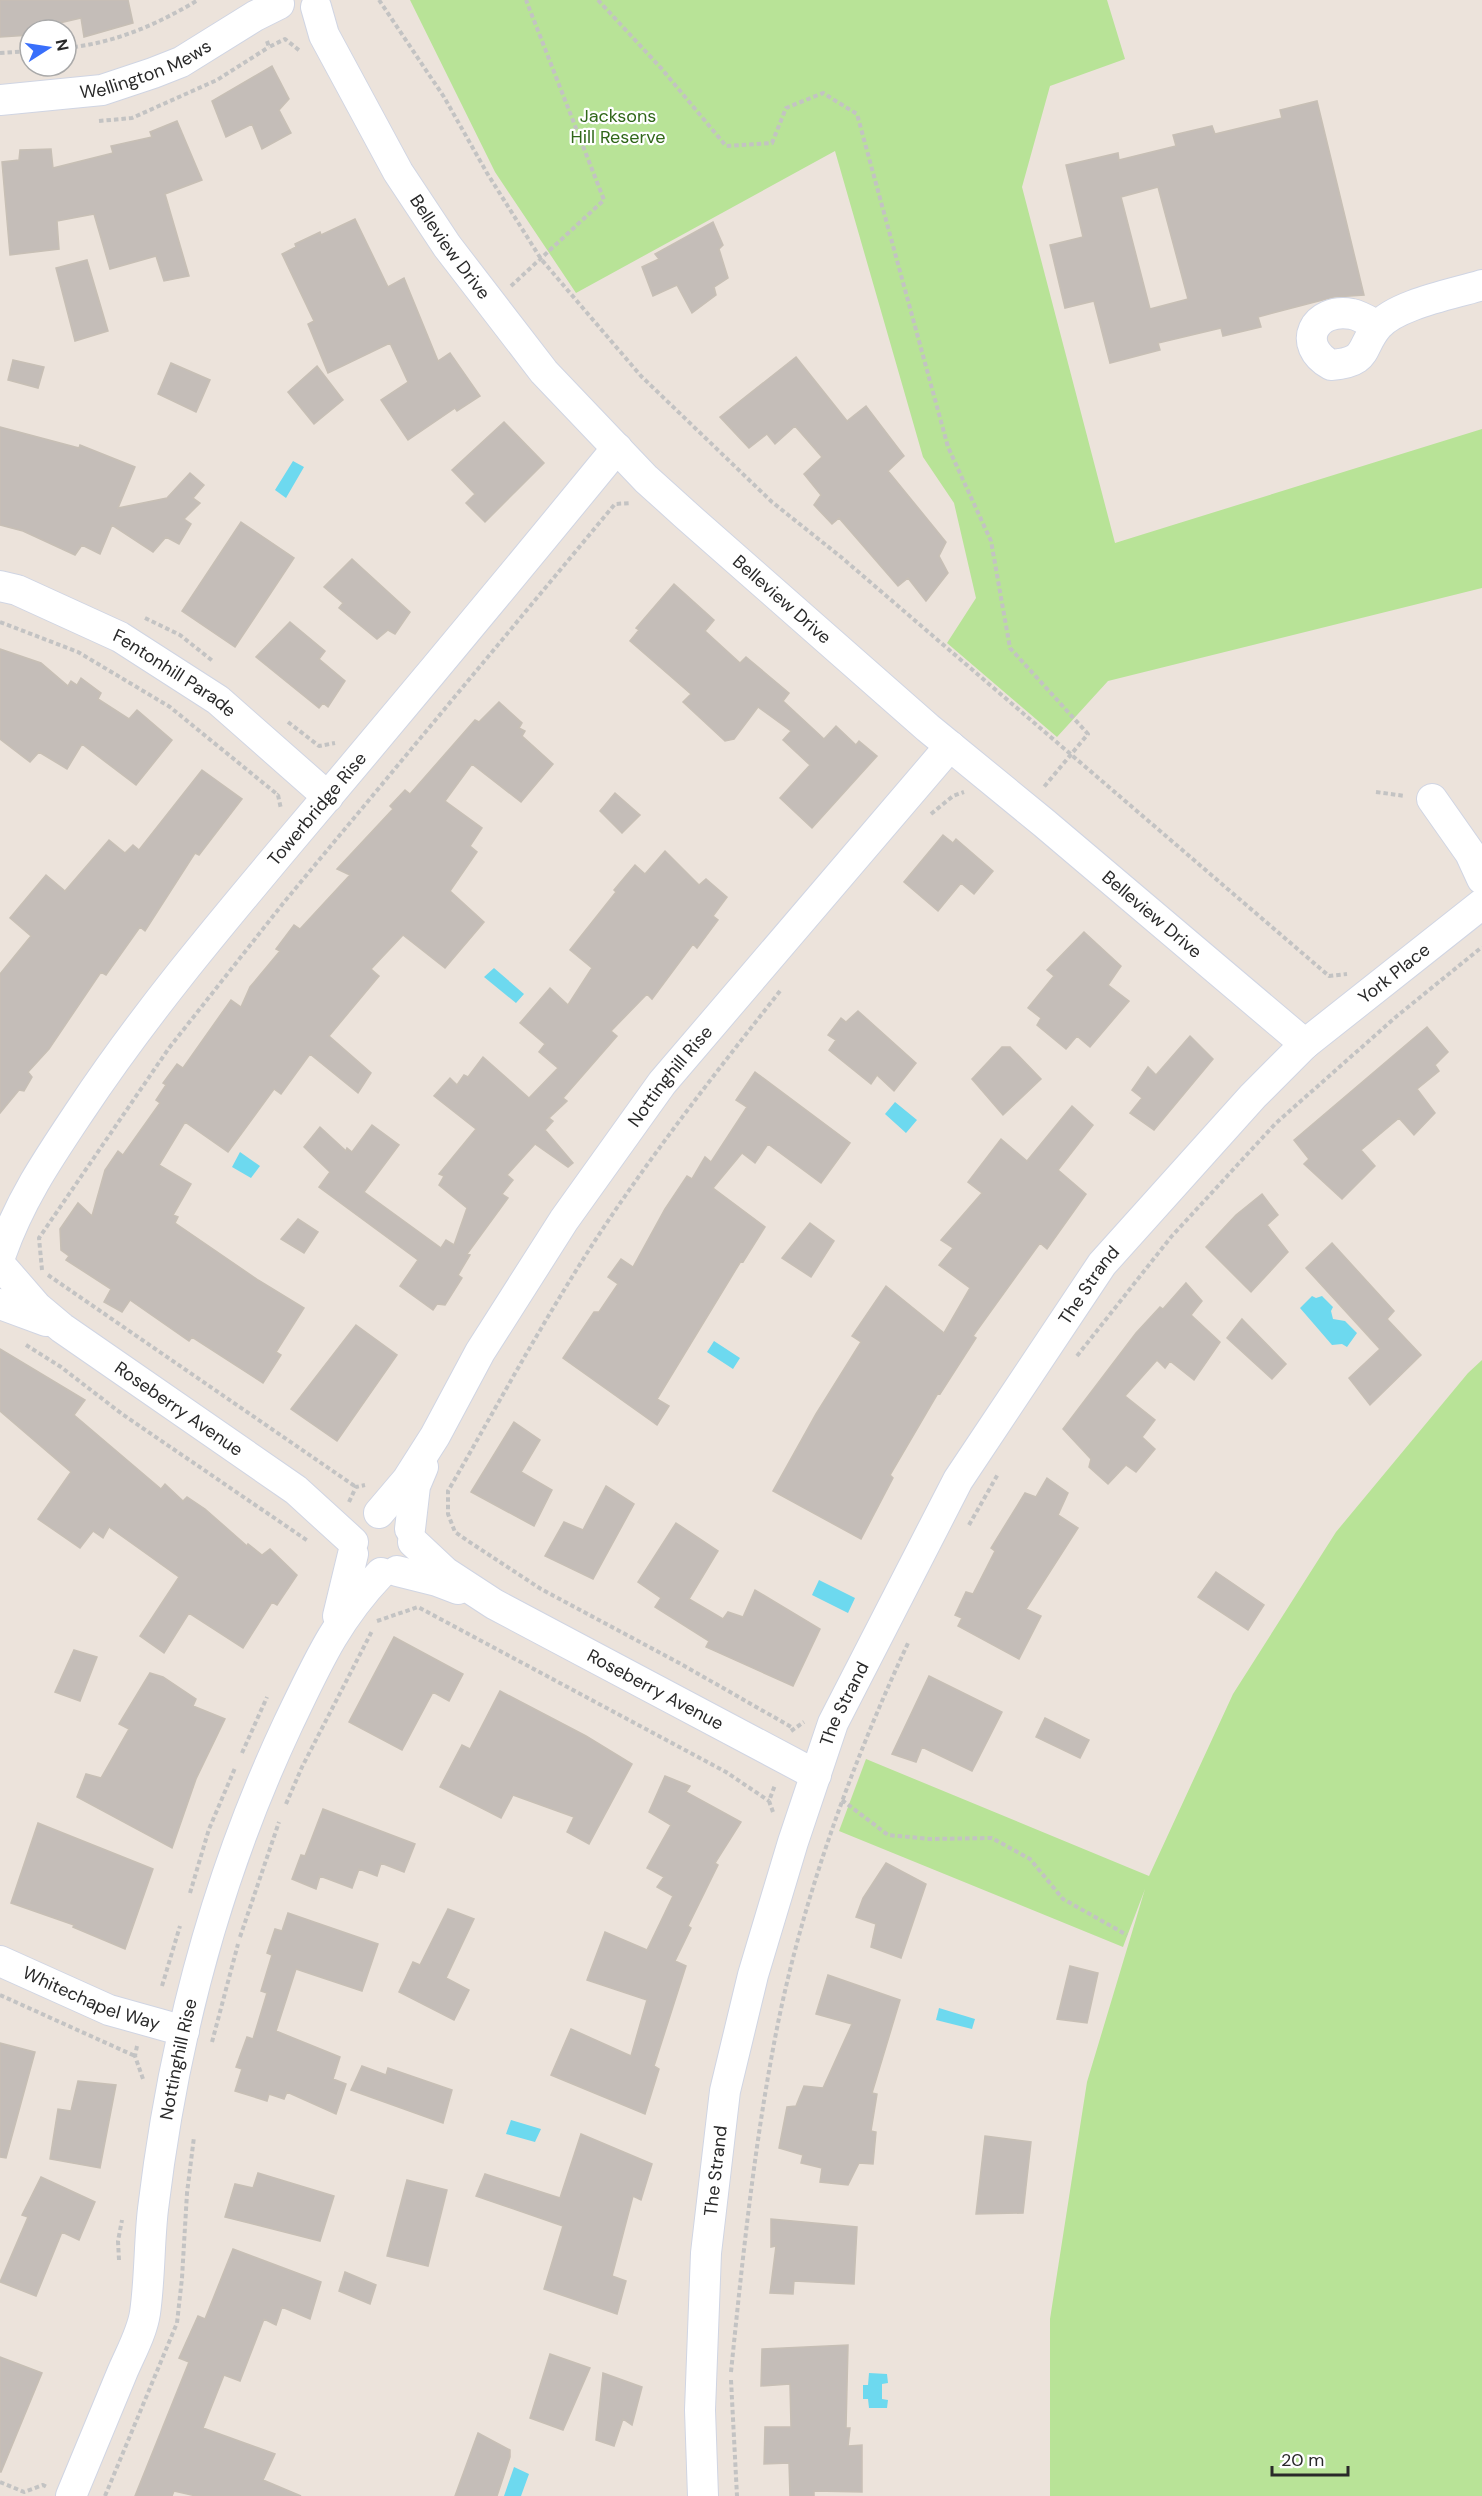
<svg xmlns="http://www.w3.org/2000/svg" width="1482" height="2496" font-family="'DM Sans',sans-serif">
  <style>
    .green { fill: #b8e397 }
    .water { fill: #6dd9ef }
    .building { fill: #c4bdb8; stroke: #c7bfb5; stroke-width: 1.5; fill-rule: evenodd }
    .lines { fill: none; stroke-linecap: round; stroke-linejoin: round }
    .minor-casing { stroke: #d0d5e3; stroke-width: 32 }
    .path { stroke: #c3c3c3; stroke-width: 4; stroke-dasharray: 4.5 3; stroke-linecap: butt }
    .minor { stroke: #fff; stroke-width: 30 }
    .labels { text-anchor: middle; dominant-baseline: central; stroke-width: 4.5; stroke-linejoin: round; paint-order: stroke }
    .street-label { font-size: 18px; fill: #292929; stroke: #fff }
    .park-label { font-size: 18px; fill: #306719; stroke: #fff }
  </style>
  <rect width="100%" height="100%" fill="#ece3db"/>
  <!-- green -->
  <path class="green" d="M 410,0 L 1107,0 L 1125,59 L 1050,86 L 1022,187 L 1115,543 L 1482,429 L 1482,588 L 1108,681 L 1057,737 L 947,643 L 976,598 L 954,503 L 923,457 L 835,151 L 576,293 L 495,172 Z
    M 1482,1360 L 1482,2496 L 1050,2496 L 1050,2319 L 1087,2082 L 1145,1889 L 1123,1947 L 839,1831 L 866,1759 L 1149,1876 L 1233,1694 L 1336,1532 L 1468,1373 Z"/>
  <!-- water -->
  <path class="water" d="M 293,461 L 304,467 L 286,498 L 275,490 Z
    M 494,968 L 524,994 L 516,1003 L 484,977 Z
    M 895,1102 L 917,1120 L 906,1133 L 885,1114 Z
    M 240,1152 L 260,1166 L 251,1178 L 232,1167 Z
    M 1312,1296 L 1316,1298 L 1322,1296 L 1333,1307 L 1331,1311 L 1333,1319 L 1345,1321 L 1357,1333 L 1347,1347 L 1342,1344 L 1332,1345 L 1300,1308 Z
    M 714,1341 L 740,1358 L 733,1369 L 707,1352 Z
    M 819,1580 L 855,1598 L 848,1613 L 812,1595 Z
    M 939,2008 L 975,2019 L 972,2029 L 936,2020 Z
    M 511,2120 L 541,2129 L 535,2142 L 506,2134 Z
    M 869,2373 L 887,2374 L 888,2383 L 882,2384 L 882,2399 L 888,2400 L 887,2408 L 869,2408 L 868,2399 L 863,2399 L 863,2385 L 868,2385 Z
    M 514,2467 L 529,2474 L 521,2496 L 504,2496 Z"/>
  <!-- building -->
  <path class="building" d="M 0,0 L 128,0 L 133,23 L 84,37 L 81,18 L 29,30 L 30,35 L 0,37 Z
    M 272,66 L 289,99 L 279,110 L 291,133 L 262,149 L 252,124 L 226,137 L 212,101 Z
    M 1317,101 L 1364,295 L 1334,297 L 1258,317 L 1261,327 L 1223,336 L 1221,328 L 1158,343 L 1160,350 L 1110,363 L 1094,301 L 1065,308 L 1050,245 L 1083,237 L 1066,165 L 1118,153 L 1119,160 L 1176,146 L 1173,135 L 1212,126 L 1215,134 L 1282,118 L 1280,110 ZM 1158,187 L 1188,299 L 1150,309 L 1121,197 Z
    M 177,121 L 202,180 L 165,194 L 189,276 L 164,281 L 156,256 L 110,269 L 94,214 L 57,221 L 59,249 L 10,255 L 2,162 L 19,160 L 20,150 L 51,149 L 53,168 L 113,153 L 111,146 L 152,137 L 150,132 Z
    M 355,219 L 388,287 L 404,278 L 438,361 L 450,353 L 480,396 L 457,411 L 455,408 L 408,440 L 381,400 L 408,382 L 390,343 L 328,373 L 308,324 L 314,321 L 282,254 L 296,247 L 295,244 L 320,232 L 321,235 Z
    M 713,222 L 723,245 L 719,249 L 728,278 L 714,287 L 716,295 L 692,313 L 677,285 L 653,296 L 642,267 L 659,259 L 655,254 Z
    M 87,260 L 108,331 L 75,341 L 56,268 Z
    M 796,357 L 847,421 L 866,406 L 904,456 L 888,471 L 946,542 L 939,556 L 948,573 L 926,601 L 908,578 L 898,586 L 839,518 L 832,524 L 814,505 L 821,495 L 804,474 L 822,457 L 795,426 L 775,444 L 767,434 L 749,448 L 720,417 Z
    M 13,360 L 44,367 L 38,388 L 8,380 Z
    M 171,363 L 210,380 L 196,412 L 158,394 Z
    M 317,366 L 343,400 L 314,424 L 288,392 Z
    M 504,422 L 544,463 L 485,522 L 466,503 L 475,494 L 452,470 Z
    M 0,427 L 79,448 L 80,445 L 135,467 L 118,508 L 167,498 L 190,473 L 204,485 L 193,498 L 200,503 L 184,519 L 191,524 L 179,544 L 166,537 L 153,552 L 112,525 L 100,554 L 82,545 L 75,555 L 23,531 L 0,525 Z
    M 241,522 L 294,558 L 235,647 L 182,611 Z
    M 352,559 L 410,612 L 395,634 L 388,630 L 377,639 L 339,608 L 343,603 L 324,587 Z
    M 674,584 L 714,620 L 705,631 L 740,663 L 746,657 L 789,693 L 783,701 L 824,739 L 836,726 L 856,745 L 859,741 L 877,756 L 812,828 L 780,798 L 810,765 L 783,740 L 791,731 L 758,707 L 734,739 L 725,741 L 683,702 L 691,694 L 630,641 L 639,630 L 636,628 Z
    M 290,622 L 325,651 L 319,659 L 345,681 L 328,707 L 323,703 L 319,708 L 256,657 Z
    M 0,649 L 41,663 L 68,686 L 71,681 L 77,685 L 81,678 L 101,693 L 98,699 L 129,719 L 137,710 L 172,740 L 136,785 L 82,744 L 67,769 L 39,752 L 30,762 L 0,739 Z
    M 499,702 L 522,723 L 519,728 L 525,731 L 522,736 L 553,764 L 521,802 L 472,764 L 445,801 L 482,828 L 470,846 L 477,852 L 450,891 L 484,922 L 445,968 L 403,935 L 371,969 L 379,976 L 329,1036 L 371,1073 L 358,1093 L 310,1054 L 281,1094 L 274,1089 L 228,1152 L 185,1122 L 159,1165 L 191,1184 L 173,1215 L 178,1217 L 175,1223 L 258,1280 L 304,1308 L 276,1352 L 281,1355 L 263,1383 L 192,1337 L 189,1341 L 130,1300 L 122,1312 L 104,1302 L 111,1289 L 66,1260 L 69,1256 L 61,1250 L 60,1229 L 78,1203 L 92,1216 L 105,1170 L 118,1151 L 123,1155 L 160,1103 L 156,1100 L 166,1085 L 163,1083 L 177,1064 L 183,1068 L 231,1000 L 241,1007 L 250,987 L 280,951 L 276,949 L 294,925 L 300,929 L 350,875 L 337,869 L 393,809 L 390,806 L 405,790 L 410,794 L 475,720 L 479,722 Z
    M 202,770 L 242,799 L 199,855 L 195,853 L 145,931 L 140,927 L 106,975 L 101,972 L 49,1049 L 28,1072 L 32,1077 L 24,1091 L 19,1090 L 0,1113 L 0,974 L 31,936 L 10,918 L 46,875 L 65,891 L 109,840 L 125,853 L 133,845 L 139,850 Z
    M 615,793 L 640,815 L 622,833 L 600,811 Z
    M 943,835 L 953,843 L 956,839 L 993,871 L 974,894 L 961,883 L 938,911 L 904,882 Z
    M 665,851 L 699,885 L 706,879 L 727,897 L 713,916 L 718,920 L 697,948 L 693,944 L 652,999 L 647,994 L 611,1031 L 617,1036 L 563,1098 L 567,1101 L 549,1118 L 553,1121 L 545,1130 L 573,1163 L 568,1167 L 535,1144 L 507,1175 L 513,1180 L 502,1194 L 508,1198 L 467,1254 L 470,1255 L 458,1275 L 462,1278 L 445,1305 L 437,1304 L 433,1310 L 400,1286 L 418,1260 L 319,1187 L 330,1172 L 304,1147 L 320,1127 L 346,1151 L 347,1148 L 352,1152 L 372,1125 L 399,1145 L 364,1192 L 441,1248 L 446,1240 L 454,1245 L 467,1208 L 439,1185 L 444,1176 L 439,1174 L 476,1129 L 434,1096 L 450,1078 L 457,1085 L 464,1075 L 468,1077 L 483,1057 L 529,1098 L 558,1068 L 539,1052 L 545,1044 L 520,1023 L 550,988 L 568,1005 L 592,968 L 570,950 L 616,892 L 614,890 L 635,865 L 645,874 Z
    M 1084,932 L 1121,966 L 1108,985 L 1129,1001 L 1090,1047 L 1077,1036 L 1066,1049 L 1037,1025 L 1041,1018 L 1028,1008 L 1054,976 L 1047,970 Z
    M 858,1011 L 916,1063 L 894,1091 L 877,1075 L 871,1084 L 829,1050 L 836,1040 L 828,1035 L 841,1018 L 846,1022 Z
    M 1427,1027 L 1448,1052 L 1435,1065 L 1439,1071 L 1417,1089 L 1435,1113 L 1414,1135 L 1399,1118 L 1361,1150 L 1375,1166 L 1342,1199 L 1304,1164 L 1309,1159 L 1294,1140 Z
    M 1190,1036 L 1213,1059 L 1154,1130 L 1130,1113 L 1142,1098 L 1132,1090 L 1148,1067 L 1156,1075 Z
    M 1002,1047 L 1010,1047 L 1041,1079 L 1003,1115 L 972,1079 Z
    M 755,1072 L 850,1143 L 821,1183 L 768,1144 L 755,1163 L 742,1153 L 713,1188 L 765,1227 L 743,1262 L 741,1261 L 657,1399 L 669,1406 L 657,1425 L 563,1358 L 594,1312 L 599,1312 L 618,1284 L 608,1277 L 621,1259 L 633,1267 L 665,1209 L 687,1176 L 692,1179 L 705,1157 L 711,1162 L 747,1107 L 736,1100 Z
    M 1072,1106 L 1093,1125 L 1058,1170 L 1086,1194 L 1047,1249 L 1040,1243 L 973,1336 L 976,1338 L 940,1394 L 938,1393 L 890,1475 L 893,1478 L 861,1539 L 773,1491 L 816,1414 L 861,1342 L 852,1336 L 886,1286 L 944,1333 L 970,1288 L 939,1265 L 953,1248 L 941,1240 L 982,1193 L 968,1182 L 1001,1139 L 1027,1161 Z
    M 1262,1194 L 1278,1215 L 1267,1225 L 1288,1252 L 1251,1292 L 1206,1247 L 1236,1215 Z
    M 298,1219 L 318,1232 L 304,1253 L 281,1239 Z
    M 810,1223 L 834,1241 L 811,1277 L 782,1258 Z
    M 1332,1243 L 1394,1311 L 1387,1319 L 1421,1355 L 1370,1405 L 1349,1378 L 1380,1349 L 1306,1268 Z
    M 1186,1283 L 1202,1301 L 1191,1315 L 1220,1342 L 1194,1380 L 1170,1361 L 1165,1368 L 1157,1360 L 1125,1396 L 1155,1420 L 1142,1437 L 1155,1449 L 1136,1472 L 1126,1465 L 1108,1484 L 1089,1467 L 1091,1459 L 1063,1429 L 1136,1333 L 1160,1307 L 1163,1309 Z
    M 1242,1319 L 1286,1364 L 1272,1379 L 1227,1338 Z
    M 356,1325 L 397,1355 L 337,1441 L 291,1409 Z
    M 0,1349 L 85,1400 L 74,1415 L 161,1489 L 165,1484 L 183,1501 L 187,1497 L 205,1509 L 247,1546 L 248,1544 L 262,1555 L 270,1549 L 297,1575 L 277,1605 L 272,1602 L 243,1648 L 189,1613 L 164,1653 L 140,1636 L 179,1577 L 109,1527 L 103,1538 L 93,1531 L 80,1548 L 38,1519 L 71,1472 L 0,1411 Z
    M 514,1422 L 540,1440 L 521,1472 L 552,1490 L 534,1526 L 471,1492 Z
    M 1047,1478 L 1068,1493 L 1058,1515 L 1078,1528 L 1026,1609 L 1041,1616 L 1019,1659 L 958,1626 L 962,1618 L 955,1615 L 966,1592 L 973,1594 L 995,1551 L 991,1548 L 1025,1493 L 1036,1497 Z
    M 606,1486 L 634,1504 L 593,1579 L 545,1556 L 564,1522 L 583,1530 Z
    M 676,1523 L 718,1551 L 689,1599 L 723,1619 L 728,1612 L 743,1617 L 755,1590 L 820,1629 L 793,1686 L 706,1647 L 709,1641 L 655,1607 L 661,1598 L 638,1582 Z
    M 1216,1572 L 1264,1605 L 1248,1630 L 1198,1597 Z
    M 394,1637 L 463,1674 L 449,1701 L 433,1692 L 402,1750 L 349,1722 Z
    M 74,1650 L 97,1657 L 80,1701 L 55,1692 Z
    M 150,1673 L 163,1677 L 196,1699 L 193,1706 L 225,1719 L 196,1779 L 172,1848 L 77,1797 L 86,1774 L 101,1778 L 129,1729 L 119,1724 Z
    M 929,1676 L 1002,1712 L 972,1771 L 922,1747 L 916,1762 L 892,1754 Z
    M 500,1691 L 586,1736 L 632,1764 L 589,1844 L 567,1832 L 574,1817 L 513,1795 L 501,1818 L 440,1787 L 462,1745 L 470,1749 Z
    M 1045,1718 L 1089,1740 L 1080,1758 L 1036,1737 Z
    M 665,1776 L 690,1786 L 686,1792 L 741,1822 L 715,1863 L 718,1865 L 688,1926 L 691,1928 L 675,1961 L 686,1966 L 654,2066 L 659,2069 L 645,2114 L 551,2075 L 571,2029 L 631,2056 L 647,2000 L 587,1980 L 605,1932 L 647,1950 L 673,1896 L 657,1887 L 664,1877 L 647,1868 L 671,1825 L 649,1812 Z
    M 323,1809 L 415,1844 L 404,1872 L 381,1863 L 377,1876 L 359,1869 L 352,1888 L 320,1876 L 316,1889 L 292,1879 L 301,1855 L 305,1856 Z
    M 38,1823 L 153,1869 L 125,1949 L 73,1927 L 74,1925 L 11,1903 Z
    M 886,1863 L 926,1884 L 901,1958 L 871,1947 L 876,1924 L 856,1917 L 863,1898 Z
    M 448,1909 L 474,1919 L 446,1978 L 469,1990 L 454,2020 L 399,1992 L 413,1962 L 420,1965 Z
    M 288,1913 L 378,1944 L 362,1991 L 296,1969 L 276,2031 L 340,2057 L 333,2079 L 346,2084 L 336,2114 L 287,2092 L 284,2099 L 269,2094 L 267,2101 L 235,2091 L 242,2069 L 236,2067 L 247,2037 L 253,2039 L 267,1993 L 261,1991 L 272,1955 L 267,1953 L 275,1929 L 282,1931 Z
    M 1070,1966 L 1098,1973 L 1087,2023 L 1057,2019 Z
    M 828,1975 L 900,2000 L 872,2093 L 877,2094 L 871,2131 L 876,2132 L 873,2164 L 859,2163 L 848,2185 L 820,2182 L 822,2168 L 801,2163 L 803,2155 L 779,2148 L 787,2107 L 796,2106 L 804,2086 L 823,2088 L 852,2024 L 816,2014 Z
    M 0,2043 L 35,2052 L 6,2158 L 0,2157 Z
    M 362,2066 L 386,2075 L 388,2068 L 452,2090 L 443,2123 L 351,2090 Z
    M 78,2081 L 116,2085 L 100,2168 L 50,2159 L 58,2109 L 71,2111 Z
    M 581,2134 L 652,2164 L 641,2200 L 633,2196 L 612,2276 L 626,2281 L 617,2314 L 544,2289 L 563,2226 L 476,2196 L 485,2174 L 560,2198 Z
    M 985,2136 L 1031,2142 L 1023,2213 L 976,2214 Z
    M 258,2173 L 334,2196 L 320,2241 L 225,2217 L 235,2184 L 253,2188 Z
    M 41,2177 L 95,2202 L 79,2240 L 62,2232 L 36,2296 L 0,2282 L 28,2217 L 22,2215 Z
    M 407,2180 L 447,2190 L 428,2266 L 387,2256 Z
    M 771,2219 L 857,2227 L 854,2284 L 794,2281 L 793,2294 L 770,2293 L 776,2246 L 771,2247 Z
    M 233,2249 L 321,2282 L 310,2319 L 282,2307 L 276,2325 L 264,2319 L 240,2381 L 224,2375 L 203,2428 L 275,2454 L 263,2480 L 301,2496 L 196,2496 L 174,2491 L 172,2496 L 135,2496 L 189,2362 L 179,2358 L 198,2316 L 205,2319 Z
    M 345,2272 L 376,2285 L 370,2304 L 339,2291 Z
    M 848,2345 L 846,2428 L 850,2428 L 848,2446 L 862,2445 L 862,2492 L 814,2491 L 814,2496 L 790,2496 L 789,2463 L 764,2464 L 765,2427 L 791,2427 L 790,2384 L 761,2386 L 762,2349 Z
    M 550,2354 L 590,2368 L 563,2430 L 530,2418 Z
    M 0,2357 L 42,2373 L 1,2472 L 0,2472 Z
    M 603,2373 L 642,2387 L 632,2425 L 623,2419 L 614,2446 L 596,2440 Z
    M 478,2433 L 510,2450 L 510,2457 L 497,2496 L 455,2496 Z"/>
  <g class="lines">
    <!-- minor casing -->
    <g class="minor-casing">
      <g id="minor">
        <path id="s1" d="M 316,7 L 324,35 L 398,172 L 447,246 L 544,372 L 646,479 L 687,516 L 928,728 L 1044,823 L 1305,1044"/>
        <path id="s2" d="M 0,100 L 102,90 L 153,73 L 181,62 L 255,16 L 279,4"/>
        <path d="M 1378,326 C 1370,322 1361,316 1352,314 C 1314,307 1295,345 1331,365 C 1370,362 1359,348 1378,326 C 1397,304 1454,294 1482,285"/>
        <path id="s3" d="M 0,586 L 17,590 L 120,637 L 218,700 L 328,797"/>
        <path d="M 1432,799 L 1470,853 L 1482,879"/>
        <path id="s4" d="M 1,1254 C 20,1200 48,1159 80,1111 C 143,1016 216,929 290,841 C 400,711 509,580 617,448"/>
        <path id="s5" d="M 4,1269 L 37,1307 L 62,1328 L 296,1490 L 353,1542"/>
        <path d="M 0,1304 L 46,1321"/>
        <path id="s6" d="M 379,1513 L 407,1480 L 435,1436 L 480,1352 L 564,1220 L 662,1083 L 950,746"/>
        <path d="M 410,1529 L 415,1486 L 423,1467"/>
        <path id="s7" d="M 413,1542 L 445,1572 L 494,1604 L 816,1775"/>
        <path d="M 397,1571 L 437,1581 L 458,1589"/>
        <path d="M 338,1616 L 353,1554"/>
        <path id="s8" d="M 0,1961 L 109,2010 L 184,2031"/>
        <path id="s9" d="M 71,2496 C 88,2455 105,2414 122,2373 C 130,2354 142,2333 145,2313 C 150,2278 149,2243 153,2209 C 173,2042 216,1877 288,1724 C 316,1666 335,1621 381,1573"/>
        <path id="s10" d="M 703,2496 L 700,2410 L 706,2253 L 725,2091 L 753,1975 L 793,1842 L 833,1723 L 958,1480 L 1102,1264 L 1253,1096 L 1305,1044 L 1482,904"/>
      </g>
    </g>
    <!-- path -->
    <path class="path" d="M 379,0 L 444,97 L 487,173 L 541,259 L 641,376 L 772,502 L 841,557 L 1329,976 L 1347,974
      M 598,0 L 661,68 L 726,146 L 772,143 L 786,108 L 823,93 L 857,114 L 948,447 L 991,541 L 1010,648 L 1088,734 L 1043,788
      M 267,41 L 269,47 L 285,39 L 300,51
      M 66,48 C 115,43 156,25 198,0
      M 0,53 L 30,51
      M 99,121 L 132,118 L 217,80 L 269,47
      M 511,286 L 604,200 L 526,0
      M 145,618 L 180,635 L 214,662
      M 0,622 L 78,652 L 170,707 L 278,795 L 279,794
      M 288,722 L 319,746 L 335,743
      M 1376,792 L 1405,796
      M 278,795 L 281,809
      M 931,814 L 953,796 L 964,792
      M 780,991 C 717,1071 654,1151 598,1236 C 544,1319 497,1406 448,1491 L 448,1514 L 455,1532 L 468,1541 L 541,1589 L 681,1664 L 793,1728
      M 42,1270 L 39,1238 L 169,1048 L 285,901 L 615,504 L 631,503
      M 48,1275 L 356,1487
      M 26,1345 L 61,1367 L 122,1414 L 308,1541
      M 1077,1356 L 1171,1237 L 1276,1123 L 1397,1016 L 1482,947
      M 349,1502 L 356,1487 L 365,1485
      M 969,1525 L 998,1474
      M 377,1621 L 418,1607 L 726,1772 L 769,1801
      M 791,1731 L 804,1722
      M 242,1753 L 267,1697
      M 842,1800 L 888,1835 L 930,1839 L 992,1838 L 1030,1859 L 1063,1899 L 1127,1935
      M 286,1804 L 302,1767 L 372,1631
      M 773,1812 L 769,1801 L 775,1785
      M 190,1893 L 209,1829 L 235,1768
      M 240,1937 L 279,1822
      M 162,1986 L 180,1926
      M 0,1995 L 135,2056
      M 212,2042 L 238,1944
      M 137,2046 L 135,2056 L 143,2079
      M 119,2260 L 118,2241 L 122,2220
      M 731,2372 C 742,2264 753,2156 773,2049 C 798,1911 850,1767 909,1641
      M 731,2380 L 737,2496
      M 0,2482 L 24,2492 L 43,2485 L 47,2487
      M 105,2496 L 177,2323 L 182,2278 L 187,2193 L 194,2137"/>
    <!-- minor -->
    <use href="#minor" class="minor"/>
  </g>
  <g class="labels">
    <!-- street labels -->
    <g class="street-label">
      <text stroke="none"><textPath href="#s2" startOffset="150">Wellington Mews</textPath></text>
      <text stroke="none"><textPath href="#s1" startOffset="276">Belleview Drive</textPath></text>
      <text stroke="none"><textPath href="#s1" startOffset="762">Belleview Drive</textPath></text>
      <text stroke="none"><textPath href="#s3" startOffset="196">Fentonhill Parade</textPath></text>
      <text stroke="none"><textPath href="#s4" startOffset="548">Towerbridge Rise</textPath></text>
      <text stroke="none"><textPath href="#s1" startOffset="1248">Belleview Drive</textPath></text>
      <text stroke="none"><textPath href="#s10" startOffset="1736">York Place</textPath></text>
      <text stroke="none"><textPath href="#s6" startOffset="526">Nottinghill Rise</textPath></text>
      <text stroke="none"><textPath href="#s10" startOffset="1298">The Strand</textPath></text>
      <text stroke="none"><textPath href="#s5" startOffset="225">Roseberry Avenue</textPath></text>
      <text stroke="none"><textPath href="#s7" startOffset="285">Roseberry Avenue</textPath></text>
      <text stroke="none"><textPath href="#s10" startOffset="812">The Strand</textPath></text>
      <text stroke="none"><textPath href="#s8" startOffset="99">Whitechapel Way</textPath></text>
      <text stroke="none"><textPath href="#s9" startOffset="454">Nottinghill Rise</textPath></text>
      <text stroke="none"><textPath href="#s10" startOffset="326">The Strand</textPath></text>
    </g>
    <!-- park labels -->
    <g class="park-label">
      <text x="618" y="116">Jacksons<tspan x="618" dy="21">Hill Reserve</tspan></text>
    </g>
  </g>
  <!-- north arrow -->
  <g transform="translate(48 48) rotate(78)"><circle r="28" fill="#ffffff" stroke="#a9a9a9" stroke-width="1.5"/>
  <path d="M0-4.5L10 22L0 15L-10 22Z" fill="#396ffb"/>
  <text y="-9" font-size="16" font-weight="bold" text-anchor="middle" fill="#292929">N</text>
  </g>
  <!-- scale -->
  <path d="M1272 2466v9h76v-9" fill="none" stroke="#292929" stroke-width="3"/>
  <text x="1281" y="2466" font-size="18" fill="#292929" stroke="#ffffff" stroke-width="4.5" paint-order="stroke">20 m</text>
</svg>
